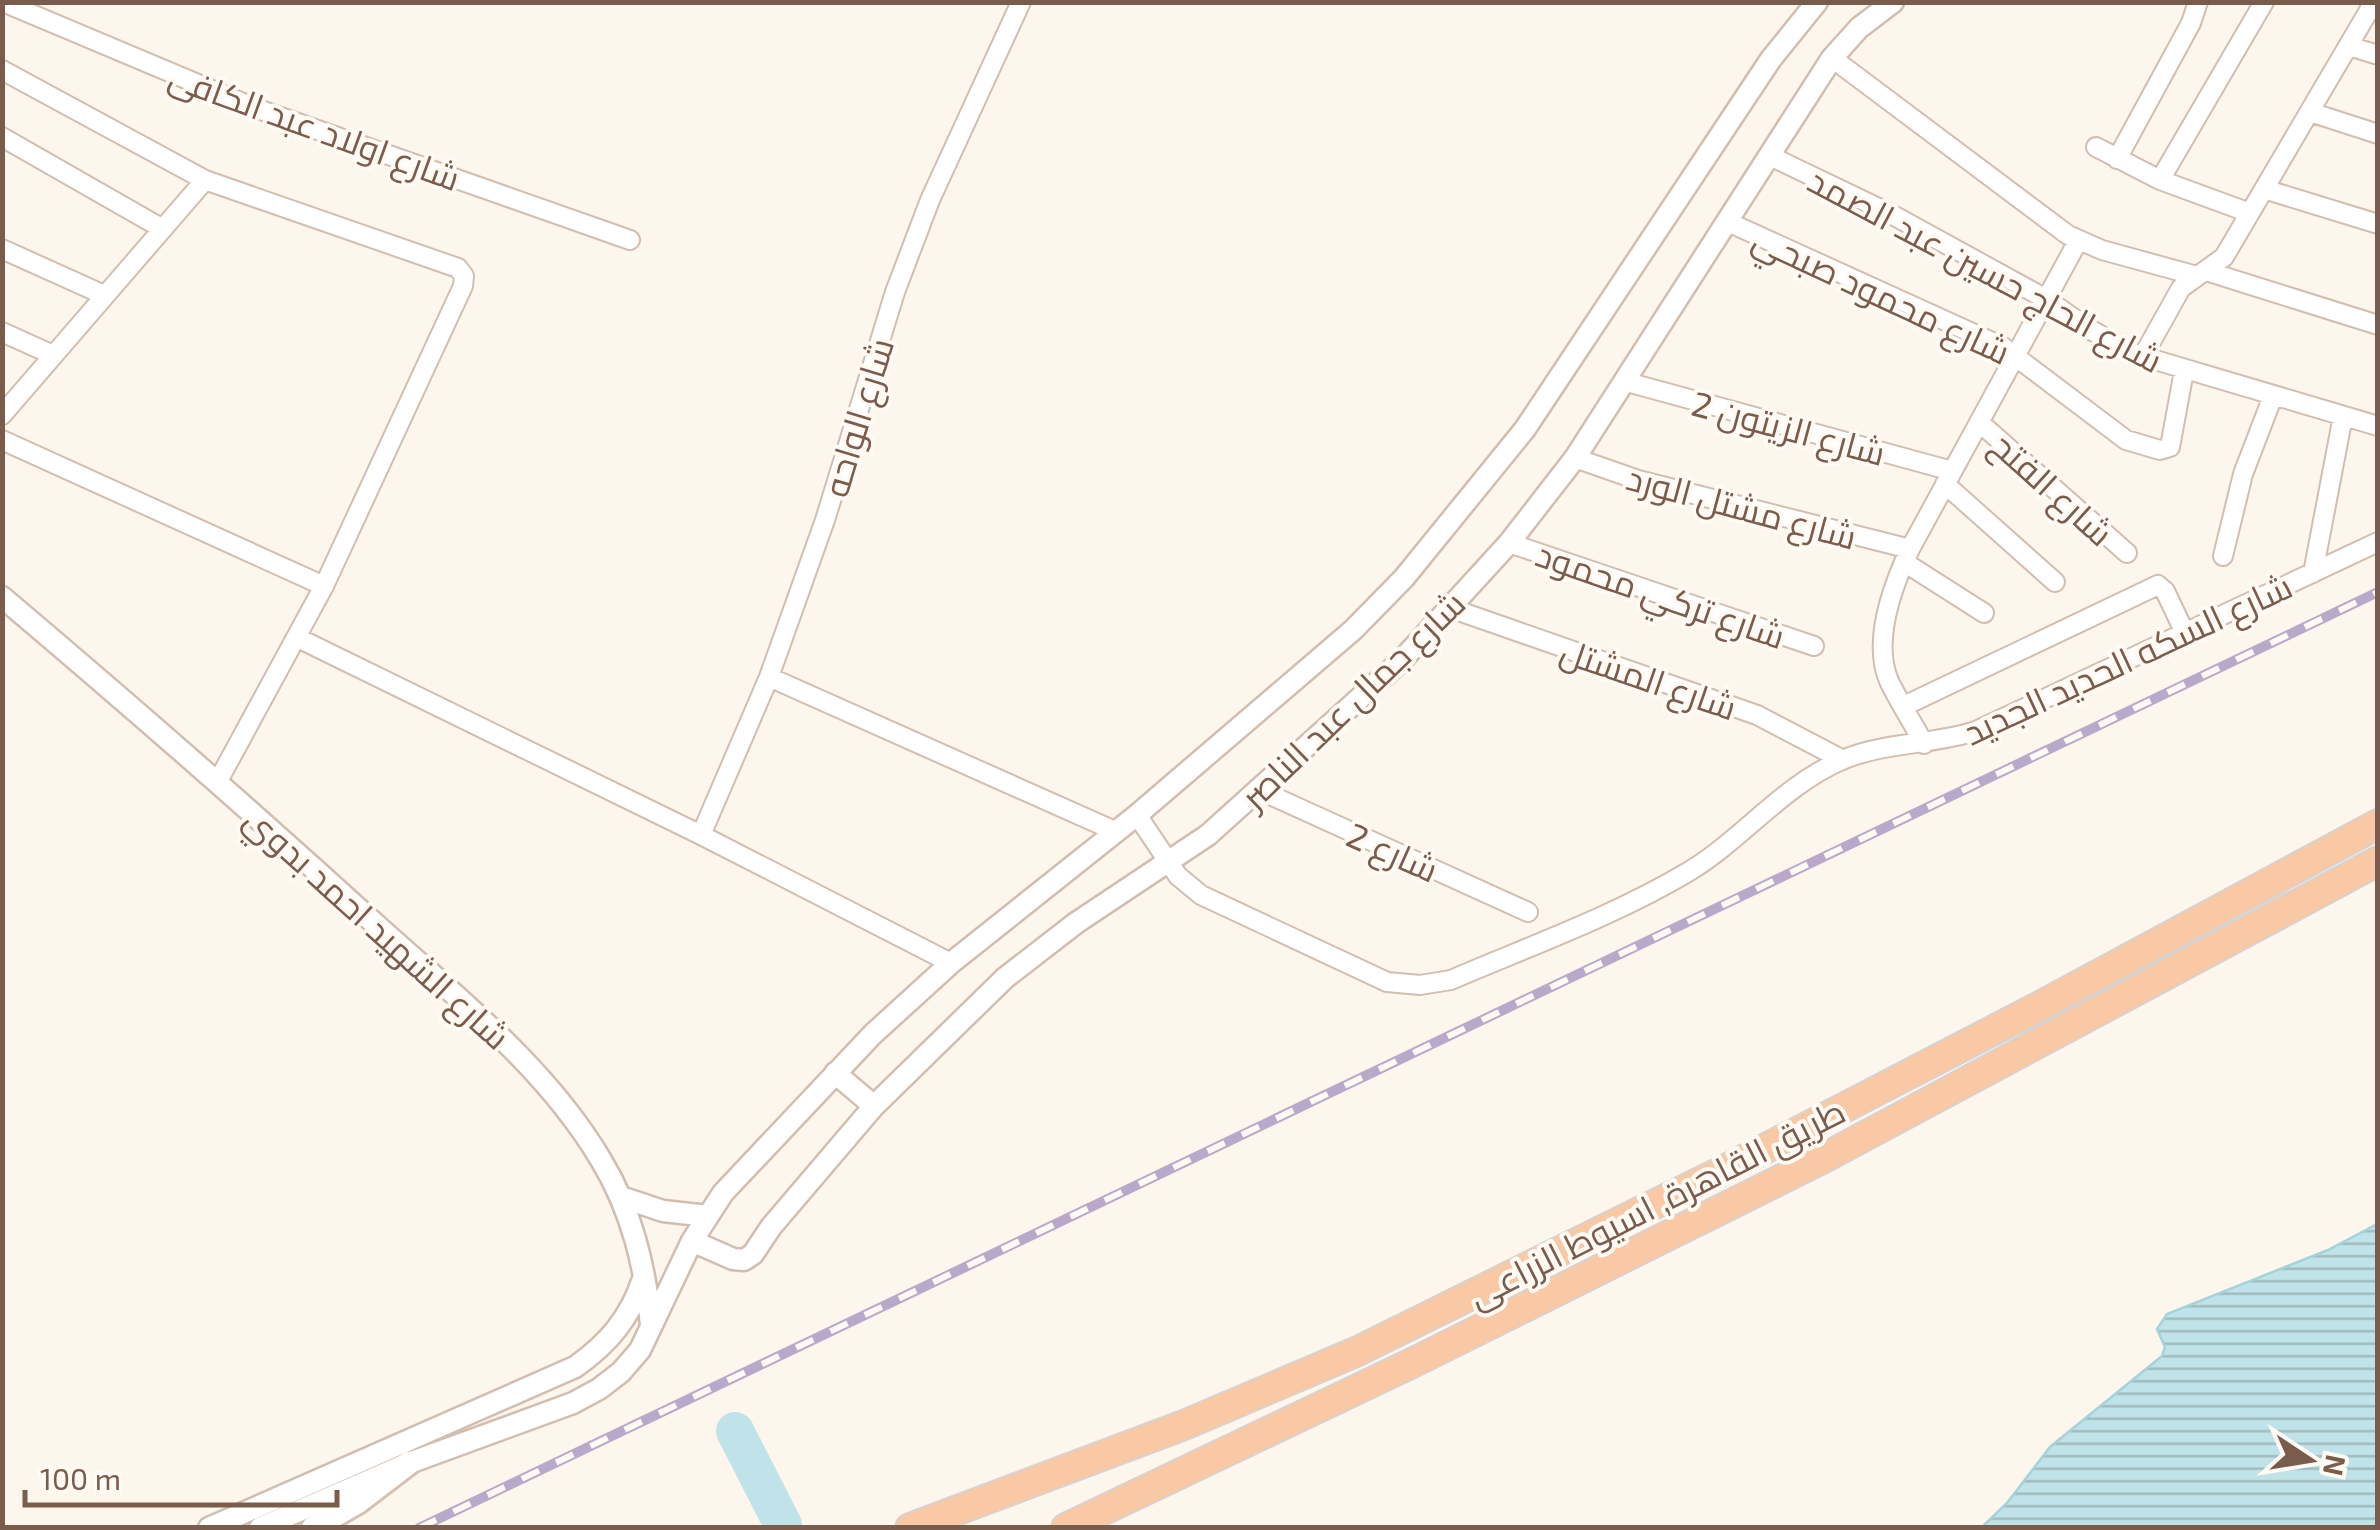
<svg xmlns="http://www.w3.org/2000/svg" width="2380" height="1530" font-family="'Exo 2',Cairo,sans-serif">
  <style>
    .water { fill: url(#water-rules); stroke: #a5d3da; stroke-width: 2.5 }
    .lines { fill: none; stroke-linecap: round; stroke-linejoin: round }
    .river { stroke: #bfe3e8; stroke-width: 38 }
    .minor-casing { stroke: #d1beb0; stroke-width: 22 }
    .tertiary-casing { stroke: #d1beb0; stroke-width: 25 }
    .secondary-casing { stroke: #d6c0b0; stroke-width: 28 }
    .trunk-casing { stroke: #dad1cd; stroke-width: 32 }
    .minor { stroke: #fff; stroke-width: 18 }
    .tertiary { stroke: #fff; stroke-width: 20 }
    .secondary { stroke: #fff; stroke-width: 22 }
    .trunk { stroke: #f9c8a4; stroke-width: 28 }
    .rail-casing { stroke: #b9a8c9; stroke-width: 10 }
    .rail { stroke: #fffaf3; stroke-width: 6; stroke-dasharray: 19; stroke-linecap: butt }
    .labels { text-anchor: middle; dominant-baseline: central; stroke-width: 8; stroke-linejoin: round; paint-order: stroke }
    .street-label { font-size: 35px; fill: #7a5c4d; stroke: #fffaf3 }
  </style>
  <defs>
    <pattern id="water-rules" width="6" height="5" patternUnits="userSpaceOnUse" patternTransform="scale(2.5)"><rect width="6" height="5" fill="#bfe3e8"/><path d="M0 2.5h6" fill="none" stroke="#a0bbbe"/></pattern>
  </defs>
  <rect width="100%" height="100%" fill="#fdf6ec"/>
  <!-- water -->
  <path class="water" d="M 2377,1224 L 2377,1527 L 1982,1527 L 2007,1503 L 2050,1447 L 2162,1356 L 2165,1347 L 2157,1329 L 2167,1314 L 2328,1250 Z"/>
  <g class="lines">
    <!-- river -->
    <path class="river" d="M 735,1431 L 783,1525"/>
    <!-- minor casing -->
    <g class="minor-casing">
      <path id="minor" d="M 3,2 L 255,108 L 630,240
        M 2349,46 L 2378,55
        M 1832,58 L 2068,235 L 2102,250 L 2197,276
        M 2,70 L 205,180 L 458,268 L 464,276 L 463,286 L 324,586 L 218,781
        M 2310,112 L 2378,134
        M 2,137 L 163,229
        M 2096,147 L 2160,180 L 2250,213
        M 1770,156 L 1891,214 L 2046,299 L 2089,329 L 2135,354 L 2378,426
        M 2117,159 L 2191,23 L 2198,2
        M 2160,180 L 2264,2
        M 2264,189 L 2378,224
        M 1728,222 L 2003,347 L 2126,440 L 2160,450 L 2170,447 L 2184,371
        M 2,249 L 104,295
        M 2206,271 L 2378,325
        M 2,332 L 53,355
        M 2143,356 L 2181,288 L 2224,257 L 2374,2
        M 1627,382 L 1952,471
        M 2,415 L 205,180
        M 1979,422 L 2127,553
        M 2,440 L 324,586
        M 1575,458 L 1638,480 L 1910,549
        M 1945,484 L 2055,582
        M 1509,543 L 1814,646
        M 2223,556 L 2243,474 L 2273,396
        M 1904,562 L 1984,613
        M 2313,573 L 2343,416
        M 1450,608 L 1757,715 L 1843,760
        M 298,638 L 701,835 L 951,963
        M 769,677 L 1117,832
        M 1904,706 L 2158,585 L 2165,591 L 2185,633
        M 1924,744 C 1913,723 1899,702 1889,681 C 1872,641 1893,585 1910,549 L 2078,241
        M 1259,790 L 1528,912
        M 1137,815 L 1178,876 L 1201,895 L 1387,982 L 1420,985 L 1451,980 C 1530,946 1614,916 1688,872 C 1743,839 1782,786 1842,760 C 1885,742 1932,745 1976,731 L 2378,542
        M 701,835 L 769,677 L 825,520 L 895,292 L 930,200 L 1021,2"/>
    </g>
    <!-- tertiary casing -->
    <g class="tertiary-casing">
      <path id="tertiary" d="M 2,597 C 131,706 258,817 383,931 C 461,1001 547,1069 601,1160 C 632,1211 645,1267 651,1325
        M 835,1073 L 874,1106
        M 621,1197 L 663,1211 L 708,1216
        M 692,1241 L 733,1259 L 744,1260 L 753,1254 L 771,1227 L 874,1106 L 1005,978 L 1076,923 L 1208,835 L 1402,660 L 1509,543 L 1575,458 L 1832,58 L 1859,28 L 1893,2
        M 209,1528 L 575,1367 C 608,1344 630,1318 643,1279
        M 260,1528 L 409,1463 L 573,1403 L 599,1389 L 621,1372 L 640,1350 L 692,1241 L 723,1193 L 873,1034 L 951,963 L 1137,815 L 1353,630 L 1404,578 L 1525,429 L 1771,59 L 1817,2"/>
    </g>
    <!-- secondary casing -->
    <g class="secondary-casing">
      <path id="secondary" d="M 313,1528 L 358,1502 L 409,1463"/>
    </g>
    <!-- trunk casing -->
    <g class="trunk-casing">
      <path id="trunk" d="M 910,1528 L 1184,1425 L 1358,1351 L 1720,1172 L 2040,1006 L 2378,824
        M 1066,1528 L 1410,1364 L 1822,1159 L 2378,861"/>
    </g>
    <!-- minor -->
    <use href="#minor" class="minor"/>
    <!-- tertiary -->
    <use href="#tertiary" class="tertiary"/>
    <!-- secondary -->
    <use href="#secondary" class="secondary"/>
    <!-- trunk -->
    <use href="#trunk" class="trunk"/>
    <!-- rail casing -->
    <g class="rail-casing">
      <path id="rail" d="M 419,1528 L 2378,592"/>
    </g>
    <!-- rail -->
    <use href="#rail" class="rail"/>
  </g>
  <g class="labels">
    <!-- street labels -->
    <g class="street-label">
      <text transform="translate(315 126) rotate(20)">شارع اولاد عبد الكافى</text>
      <text transform="translate(1986 269) rotate(28)">شارع الحاج حسين عبد الصمد</text>
      <text transform="translate(1882 294) rotate(25)">شارع محمود صبحي</text>
      <text transform="translate(857 417) rotate(-73)">شارع الواحه</text>
      <text transform="translate(1789 427) rotate(15)">شارع الزيتون 2</text>
      <text transform="translate(2053 488) rotate(42)">شارع الفتح</text>
      <text transform="translate(1742 506) rotate(15)">شارع مشتل الورد</text>
      <text transform="translate(1661 594) rotate(19)">شارع تركي محمود</text>
      <text transform="translate(2127 658) rotate(-25)">شارع السكه الحديد الجديد</text>
      <text transform="translate(1649 678) rotate(19)">شارع المشتل</text>
      <text transform="translate(1352 699) rotate(-44)">شارع جمال عبد الناصر</text>
      <text transform="translate(1393 851) rotate(24)">شارع 2</text>
      <text transform="translate(378 927) rotate(42)">شارع الشهيد احمد بدوي</text>
      <text transform="translate(1656 1202) rotate(-27)">طريق القاهرة, اسيوط الزراعى</text>
    </g>
  </g>
  <!-- border -->
  <rect width="2380" height="1530" fill="none" stroke="#7a5c4d" stroke-width="10"/>
  <!-- north arrow -->
  <g transform="translate(2310 1460) rotate(102)" stroke="#fffaf3" stroke-width="8" paint-order="stroke">
  <path d="M0-8L18 38L0 25L-18 38Z" fill="#7a5c4d"/>
  <text y="-15" font-size="28" font-weight="bold" text-anchor="middle" fill="#7a5c4d">N</text>
  </g>
  <!-- scale -->
  <path d="M25 1490v15h312v-15" fill="none" stroke="#7a5c4d" stroke-width="5"/>
  <text x="40" y="1490" font-size="30" fill="#7a5c4d" stroke="#fffaf3" stroke-width="8" paint-order="stroke">100 m</text>
</svg>
